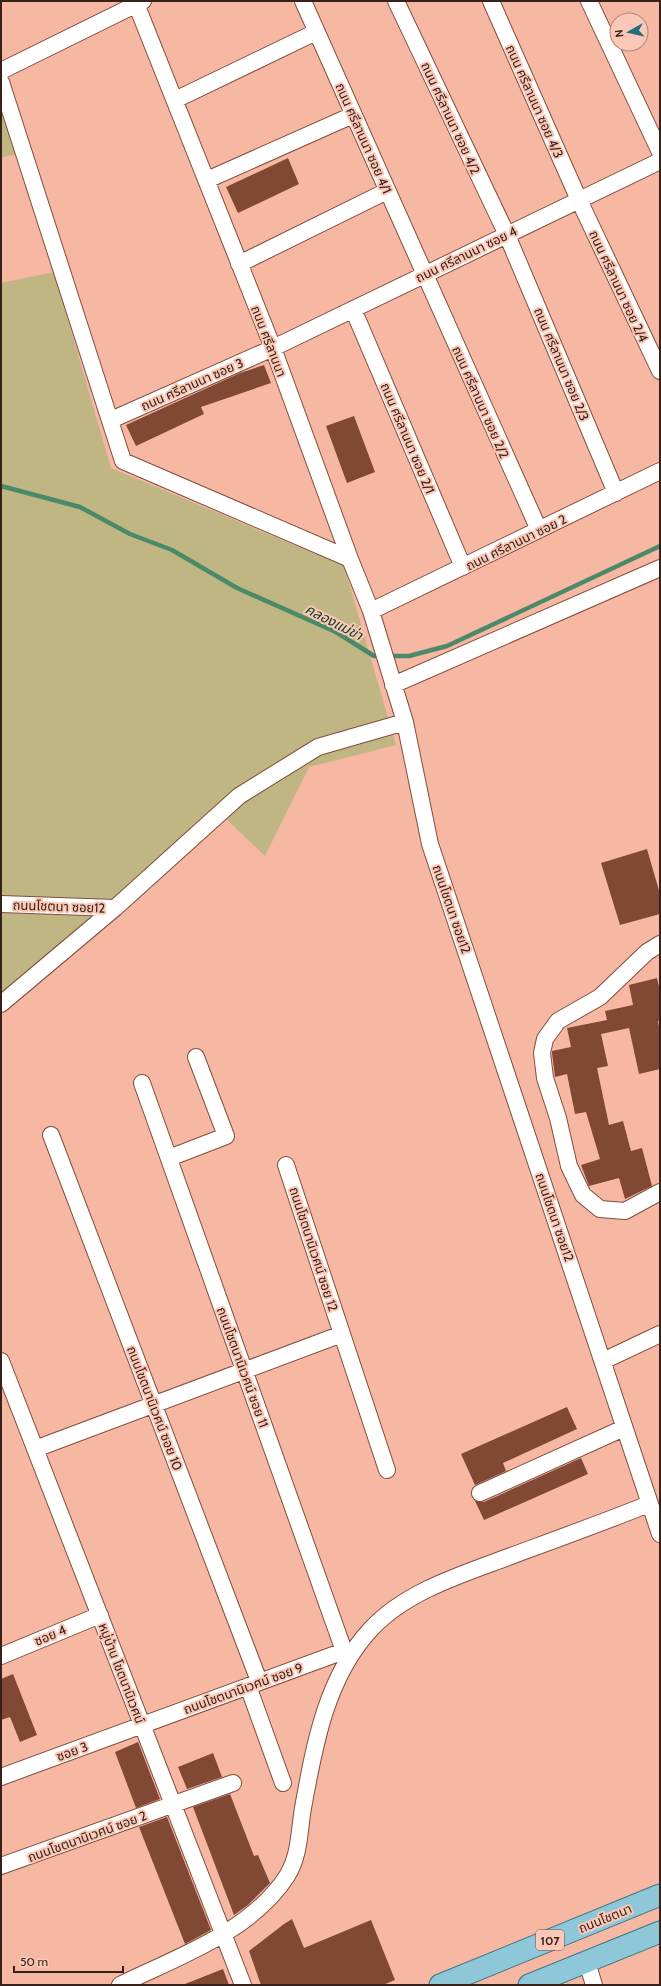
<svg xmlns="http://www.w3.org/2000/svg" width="661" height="1986" font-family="Cabin,'Noto Sans Thai',sans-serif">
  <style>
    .green { fill: #bfb684 }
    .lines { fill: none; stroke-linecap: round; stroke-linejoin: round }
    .stream { stroke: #4a8a68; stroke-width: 4.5 }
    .building { fill: #814834 }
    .minor-casing { stroke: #834d3b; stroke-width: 18 }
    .major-casing { stroke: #3e7584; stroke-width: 23 }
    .minor { stroke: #fff; stroke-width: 16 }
    .major { stroke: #8ec7d7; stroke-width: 21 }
    .labels { text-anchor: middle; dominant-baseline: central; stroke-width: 4; stroke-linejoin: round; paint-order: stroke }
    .shield { fill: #fbc8b7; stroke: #725348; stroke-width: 1 }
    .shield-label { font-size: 12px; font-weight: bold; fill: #382119 }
    .street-label { font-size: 13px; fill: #382119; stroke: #fbc8b7 }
    .water-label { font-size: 14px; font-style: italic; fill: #043c24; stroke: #fbc8b7 }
  </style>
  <rect width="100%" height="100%" fill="#f6b8a3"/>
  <!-- green -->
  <path class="green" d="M 1,103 L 17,154 L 1,158 Z
    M 54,272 L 111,468 L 344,566 L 396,745 L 309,767 L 265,856 L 224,817 L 1,1013 L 1,283 Z"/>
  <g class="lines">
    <!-- stream -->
    <path class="stream" d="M 1,486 L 80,507 L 130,534 L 172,550 L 237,588 L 336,632 L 374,656 L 409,656 L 447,646 L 660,546"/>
  </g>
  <!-- building -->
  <path class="building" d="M 288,158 L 299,184 L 238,213 L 226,187 Z
    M 264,365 L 271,383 L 201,407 L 204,414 L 136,446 L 126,425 L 240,373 Z
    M 354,416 L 375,472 L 347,483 L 326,426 Z
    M 647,849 L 660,894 L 660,914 L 620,925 L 601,863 Z
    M 657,978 L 660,991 L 660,1021 L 658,1021 L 660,1032 L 660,1069 L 639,1074 L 629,1028 L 601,1034 L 608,1066 L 597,1068 L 609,1125 L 623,1121 L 631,1151 L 642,1148 L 652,1186 L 625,1199 L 619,1178 L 589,1186 L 581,1165 L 600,1159 L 586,1112 L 575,1114 L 567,1074 L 555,1077 L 552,1053 L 552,1051 L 571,1047 L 567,1028 L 607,1020 L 605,1011 L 633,1005 L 629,985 Z
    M 567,1407 L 577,1429 L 503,1463 L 506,1471 L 475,1485 L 461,1454 Z
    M 581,1458 L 588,1474 L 484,1520 L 475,1501 L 484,1502 Z
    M 13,1674 L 37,1735 L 20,1742 L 10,1717 L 1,1720 L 1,1679 Z
    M 138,1742 L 160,1799 L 136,1808 L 115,1752 Z
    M 213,1753 L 222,1777 L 187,1789 L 178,1767 Z
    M 230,1794 L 254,1856 L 258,1855 L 270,1883 L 248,1905 L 234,1915 L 193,1807 Z
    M 167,1817 L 211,1930 L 185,1944 L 139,1827 Z
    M 292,1919 L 304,1948 L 371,1920 L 395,1980 L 383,1985 L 261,1985 L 249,1951 L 284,1924 Z
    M 223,1969 L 229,1985 L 185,1985 L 185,1984 Z"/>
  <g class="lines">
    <!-- minor casing -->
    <g class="minor-casing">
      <path id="minor" d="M 135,1 L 273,348 L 350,559 L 371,611 L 405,722 L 430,844 L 660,1534
        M 303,1 L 539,530
        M 396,1 L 507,235 L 616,493
        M 491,1 L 579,200 L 660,371
        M 589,1 L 660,152
        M 1,71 L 143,1
        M 1,82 L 123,461 L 350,559
        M 175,100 L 316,32
        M 207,180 L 353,115
        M 239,264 L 387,191
        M 353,309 L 463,567
        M 111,420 L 273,348 L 660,161
        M 371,611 L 660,471
        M 393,685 L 660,568
        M 1,904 L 115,908 L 239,796 L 318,747 L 405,722
        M 660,944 L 647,952 L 600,997 L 558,1021 L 545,1039 L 542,1053 L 545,1078 L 558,1118 L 569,1166 L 583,1195 L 600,1209 L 625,1211 L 660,1192
        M 1,1004 L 115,908
        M 51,1135 L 259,1681
        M 169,1158 L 226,1136 L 196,1057
        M 286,1165 L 387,1470
        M 1,1361 L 243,1985
        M 603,1361 L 660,1334
        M 35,1449 L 342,1334
        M 480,1493 L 624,1428
        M 1,1656 L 100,1615
        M 248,1686 L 283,1783
        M 1,1777 L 344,1651 L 142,1083
        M 1,1866 L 233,1783
        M 587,1962 L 594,1985
        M 120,1985 C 177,1957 251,1932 287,1876 C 300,1855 299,1831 303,1808 C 314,1747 326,1677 371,1629 C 406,1591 463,1574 511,1556 C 557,1539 604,1522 649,1504"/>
    </g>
    <!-- major casing -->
    <g class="major-casing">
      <path id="major" d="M 440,1985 L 660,1895
        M 529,1985 L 660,1932"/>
    </g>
    <!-- minor -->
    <use href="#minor" class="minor"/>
    <!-- major -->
    <use href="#major" class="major"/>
  </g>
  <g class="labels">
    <!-- shield labels -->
    <rect class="shield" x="536" y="1930" width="28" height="20" rx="3"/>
    <g class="shield-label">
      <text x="550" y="1940">107</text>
    </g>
    <!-- street labels -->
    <g class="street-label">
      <text transform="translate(535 101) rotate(66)">ถนน ศรีลานนา ซอย 4/3</text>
      <text transform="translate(451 118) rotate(65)">ถนน ศรีลานนา ซอย 4/2</text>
      <text transform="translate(364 138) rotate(66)">ถนน ศรีลานนา ซอย 4/1</text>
      <text transform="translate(466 254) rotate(-26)">ถนน ศรีลานนา ซอย 4</text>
      <text transform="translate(619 286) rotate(65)">ถนน ศรีลานนา ซอย 2/4</text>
      <text transform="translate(269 341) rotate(69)">ถนน ศรีลานนา</text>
      <text transform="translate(562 364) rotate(67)">ถนน ศรีลานนา ซอย 2/3</text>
      <text transform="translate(192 384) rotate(-24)">ถนน ศรีลานนา ซอย 3</text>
      <text transform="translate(481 402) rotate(66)">ถนน ศรีลานนา ซอย 2/2</text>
      <text transform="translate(408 438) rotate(67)">ถนน ศรีลานนา ซอย 2/1</text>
      <text transform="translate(516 542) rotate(-26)">ถนน ศรีลานนา ซอย 2</text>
      <text transform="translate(59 906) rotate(2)">ถนนโชตนา ซอย12</text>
      <text transform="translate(452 909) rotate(71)">ถนนโชตนา ซอย12</text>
      <text transform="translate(555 1217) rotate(71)">ถนนโชตนา ซอย12</text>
      <text transform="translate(314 1249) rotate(72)">ถนนโชตนานิเวศน์ ซอย 12</text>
      <text transform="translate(243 1367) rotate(70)">ถนนโชตนานิเวศน์ ซอย 11</text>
      <text transform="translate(155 1408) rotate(69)">ถนนโชตนานิเวศน์ ซอย 10</text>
      <text transform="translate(50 1635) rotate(-23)">ซอย 4</text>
      <text transform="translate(122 1673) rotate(69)">หมู่บ้าน โชตนานิเวศน์</text>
      <text transform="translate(243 1688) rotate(-20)">ถนนโชตนานิเวศน์ ซอย 9</text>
      <text transform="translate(72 1751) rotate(-20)">ซอย 3</text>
      <text transform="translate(87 1836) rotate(-20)">ถนนโชตนานิเวศน์ ซอย 2</text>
      <text transform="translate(605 1918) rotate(-22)">ถนนโชตนา</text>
    </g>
    <!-- water labels -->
    <g class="water-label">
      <text transform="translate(334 622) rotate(27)">คลองแม่ข่า</text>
    </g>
  </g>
  <!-- border -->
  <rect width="661" height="1986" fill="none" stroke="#382119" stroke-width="4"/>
  <!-- north arrow -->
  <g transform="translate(629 32) rotate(262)"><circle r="19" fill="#fbc8b7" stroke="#ad8578"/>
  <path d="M0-3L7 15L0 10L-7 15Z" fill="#286b7d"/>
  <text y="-6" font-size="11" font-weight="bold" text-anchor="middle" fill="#382119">N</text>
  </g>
  <!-- scale -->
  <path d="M14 1966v6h109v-6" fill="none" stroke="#382119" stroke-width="2"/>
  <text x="20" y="1966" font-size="12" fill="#382119" stroke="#fbc8b7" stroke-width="3" paint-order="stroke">50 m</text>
</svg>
